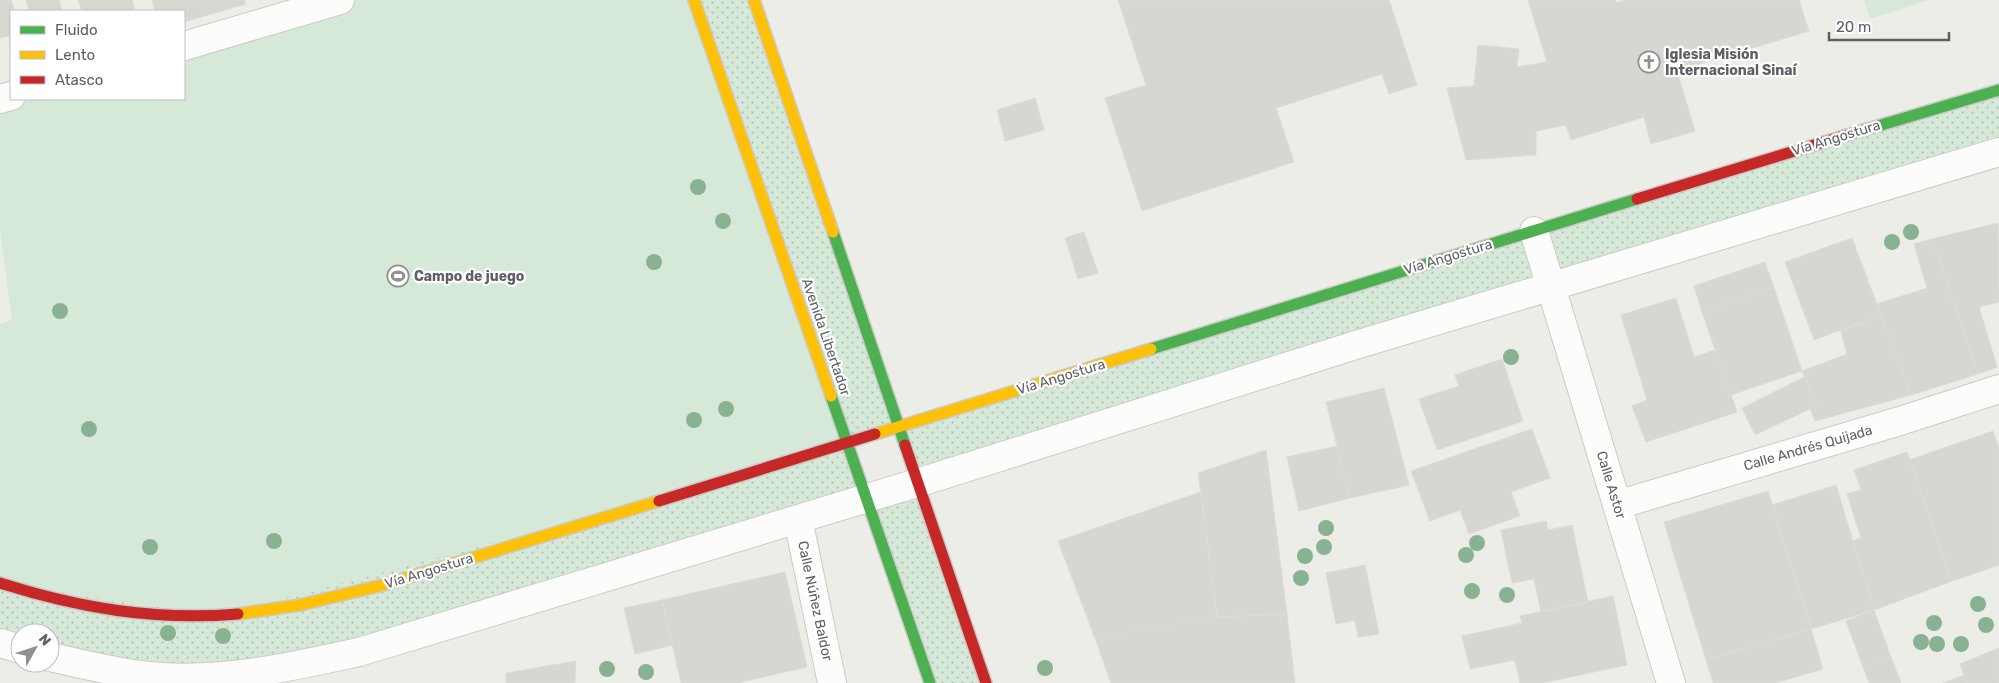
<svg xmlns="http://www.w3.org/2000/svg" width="1999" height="683" font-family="Rubik,sans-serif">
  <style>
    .grass { fill: url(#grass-dots); fill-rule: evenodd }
    .pitch { fill: #d6e9d8 }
    .building { fill: #d6d6d2; stroke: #dcdcd6 }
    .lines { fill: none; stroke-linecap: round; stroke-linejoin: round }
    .street-casing { stroke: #cacbc9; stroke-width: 30 }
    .fast-casing { stroke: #cacac9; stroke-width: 14 }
    .slow-casing { stroke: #cacac9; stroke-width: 14 }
    .jam-casing { stroke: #cacac9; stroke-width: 14 }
    .street { stroke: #fcfcfb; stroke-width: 28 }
    .fast { stroke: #4caf50; stroke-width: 11 }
    .slow { stroke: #ffc107; stroke-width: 11 }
    .jam { stroke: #c62828; stroke-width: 11 }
    .tree { fill: #89b292 }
    .labels { text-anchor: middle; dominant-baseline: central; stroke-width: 4.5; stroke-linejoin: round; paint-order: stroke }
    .poi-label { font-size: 14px; font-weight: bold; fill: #5d5f65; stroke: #fff; text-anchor: start }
    .street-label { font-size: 14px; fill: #5d5f65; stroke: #fff }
  </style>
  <defs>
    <pattern id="grass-dots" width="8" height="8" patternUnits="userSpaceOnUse" patternTransform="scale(1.25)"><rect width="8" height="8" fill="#d6e9d8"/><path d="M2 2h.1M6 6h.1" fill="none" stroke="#b1c0b3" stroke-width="1.8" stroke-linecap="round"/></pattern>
  </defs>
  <rect width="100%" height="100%" fill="#edede7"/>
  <!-- grass -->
  <path class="grass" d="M 694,0 L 754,0 L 899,426 L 1999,89 L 1999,152 L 918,483 L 986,683 L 930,683 L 866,498 L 275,671 L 50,657 L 50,633 L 20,633 L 20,649 L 0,643 L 0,583 ZM 899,427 L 917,483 L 866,498 L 847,442 Z"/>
  <!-- pitch -->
  <path class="pitch" d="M 340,0 L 694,0 L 847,442 L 681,493 L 218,616 L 0,583 L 0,324 L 12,320 L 0,231 L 0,99 L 184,99 L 184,46 Z
    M 1864,0 L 1929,0 L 1870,19 Z"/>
  <!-- building -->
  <path class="building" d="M 0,0 L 11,0 L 15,11 L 11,11 L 11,45 L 9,36 L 0,38 Z
    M 26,0 L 59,0 L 62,11 L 29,11 Z
    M 78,0 L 132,0 L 135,11 L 82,11 Z
    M 152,0 L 244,0 L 246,4 L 184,22 L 184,11 L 155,11 Z
    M 1118,0 L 1389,0 L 1417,85 L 1389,94 L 1382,74 L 1276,108 L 1294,162 L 1142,211 L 1105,98 L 1146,85 Z
    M 1528,0 L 1616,0 L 1616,3 L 1625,0 L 1799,0 L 1809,31 L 1677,71 L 1695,131 L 1651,144 L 1644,117 L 1571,140 L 1566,125 L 1536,131 L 1536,155 L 1466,160 L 1447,88 L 1474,86 L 1478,45 L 1519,49 L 1517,67 L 1547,62 Z
    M 1035,98 L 1044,130 L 1005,141 L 997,110 Z
    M 1998,223 L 1999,302 L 1979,307 L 1997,367 L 1978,374 L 1932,239 Z
    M 1084,232 L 1098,273 L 1078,279 L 1065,238 Z
    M 1852,238 L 1881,315 L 1814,340 L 1785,262 Z
    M 1932,239 L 1978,374 L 1911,395 L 1877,304 L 1927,288 L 1914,244 Z
    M 1765,262 L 1774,288 L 1702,312 L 1694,286 Z
    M 1774,288 L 1802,371 L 1731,395 L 1702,312 Z
    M 1676,298 L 1694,357 L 1715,350 L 1737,412 L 1646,442 L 1632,406 L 1647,400 L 1621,315 Z
    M 1881,315 L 1911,395 L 1815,421 L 1810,408 L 1818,405 L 1802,371 L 1847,354 L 1841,331 Z
    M 1502,359 L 1523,421 L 1437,450 L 1419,399 L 1459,386 L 1455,375 Z
    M 1804,377 L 1818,405 L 1755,435 L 1742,408 Z
    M 1384,388 L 1409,485 L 1350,498 L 1326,402 Z
    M 1532,429 L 1550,478 L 1511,492 L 1520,516 L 1469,534 L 1460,510 L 1430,521 L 1411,471 Z
    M 1993,431 L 1999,449 L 1999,565 L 1952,581 L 1909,460 Z
    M 1337,446 L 1350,498 L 1299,511 L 1287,457 Z
    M 1266,450 L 1287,614 L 1217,617 L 1198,473 Z
    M 1907,452 L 1952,581 L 1874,610 L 1853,541 L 1861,538 L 1847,494 L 1861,490 L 1854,470 Z
    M 1836,485 L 1874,610 L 1811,629 L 1772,505 Z
    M 1768,491 L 1811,629 L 1706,660 L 1664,522 Z
    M 1201,492 L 1217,617 L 1095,638 L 1058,541 Z
    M 1546,521 L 1548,530 L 1572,525 L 1588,602 L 1541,612 L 1534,579 L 1512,583 L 1501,530 Z
    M 1365,565 L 1379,634 L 1358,637 L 1355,620 L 1336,624 L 1326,573 Z
    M 785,572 L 807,667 L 737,683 L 681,683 L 662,600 Z
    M 1613,596 L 1627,665 L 1542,683 L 1520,683 L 1515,660 L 1470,669 L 1462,636 L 1522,623 L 1520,616 Z
    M 662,600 L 673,645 L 635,654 L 624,608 Z
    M 1874,610 L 1891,657 L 1863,667 L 1846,621 Z
    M 1287,614 L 1295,683 L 1111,683 L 1095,638 L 1217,617 Z
    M 1811,629 L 1823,669 L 1775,683 L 1713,683 L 1706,660 Z
    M 1999,648 L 1999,683 L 1967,683 L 1960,664 Z
    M 1891,657 L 1901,683 L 1869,683 L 1863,667 Z
    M 576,661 L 575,683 L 506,683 L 506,673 Z
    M 1964,675 L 1967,683 L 1943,683 Z"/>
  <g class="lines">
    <!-- street casing -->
    <g class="street-casing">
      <path id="street" d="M 184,46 L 340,0
        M 0,99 L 11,96
        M 1534,231 L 1671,683
        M 1617,505 L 1900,421 L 1999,389
        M 798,519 L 832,683
        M 0,643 L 20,649
        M 50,657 C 87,665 125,675 163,677 C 230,681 294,666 359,652 L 917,483 L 1359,344 L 1999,152"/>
    </g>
    <!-- fast casing -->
    <g class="fast-casing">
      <path id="fast" d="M 1844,136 L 1999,90
        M 833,232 L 905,445
        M 1151,349 L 1637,199
        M 831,396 L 930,683"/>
    </g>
    <!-- slow casing -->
    <g class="slow-casing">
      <path id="slow" d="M 694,0 L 831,396
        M 754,0 L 833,232
        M 875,434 L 1151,349
        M 238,614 L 300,605 L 387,584 L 659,501"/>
    </g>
    <!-- jam casing -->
    <g class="jam-casing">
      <path id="jam" d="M 1637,199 L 1844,136
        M 905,445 L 986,683
        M 659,501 L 875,434
        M 0,583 C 79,608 155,621 238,614"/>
    </g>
    <!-- street -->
    <use href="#street" class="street"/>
    <!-- fast -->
    <use href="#fast" class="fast"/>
    <!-- slow -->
    <use href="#slow" class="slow"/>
    <!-- jam -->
    <use href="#jam" class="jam"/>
  </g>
  <!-- trees -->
  <g class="tree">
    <circle cx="698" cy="187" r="8"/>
    <circle cx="723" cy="221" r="8"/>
    <circle cx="1911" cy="232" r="8"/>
    <circle cx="1892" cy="242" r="8"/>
    <circle cx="654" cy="262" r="8"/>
    <circle cx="60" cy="311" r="8"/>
    <circle cx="1511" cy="357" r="8"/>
    <circle cx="726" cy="409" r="8"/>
    <circle cx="694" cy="420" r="8"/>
    <circle cx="89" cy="429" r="8"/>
    <circle cx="1326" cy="528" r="8"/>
    <circle cx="274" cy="541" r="8"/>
    <circle cx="1477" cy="543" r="8"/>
    <circle cx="150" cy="547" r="8"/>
    <circle cx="1324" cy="547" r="8"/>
    <circle cx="1466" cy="555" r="8"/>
    <circle cx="1305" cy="556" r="8"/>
    <circle cx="1301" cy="578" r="8"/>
    <circle cx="1472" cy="591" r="8"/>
    <circle cx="1507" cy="595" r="8"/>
    <circle cx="1978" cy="604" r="8"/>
    <circle cx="1934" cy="623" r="8"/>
    <circle cx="1986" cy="625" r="8"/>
    <circle cx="168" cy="633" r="8"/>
    <circle cx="223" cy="636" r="8"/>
    <circle cx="1921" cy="642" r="8"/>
    <circle cx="1937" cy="644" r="8"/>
    <circle cx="1961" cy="644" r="8"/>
    <circle cx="1045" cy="668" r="8"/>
    <circle cx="607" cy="669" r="8"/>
    <circle cx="646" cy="672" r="8"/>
  </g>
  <!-- icons -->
  <defs>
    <g id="church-ring" transform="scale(1.125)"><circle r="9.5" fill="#fff" stroke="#8f9192" stroke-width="1.5"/><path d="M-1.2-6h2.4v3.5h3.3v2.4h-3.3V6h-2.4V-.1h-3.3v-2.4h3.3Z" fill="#8f9192"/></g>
    <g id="stadium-ring" transform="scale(1.125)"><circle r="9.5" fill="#fff" stroke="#8f9192" stroke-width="1.5"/><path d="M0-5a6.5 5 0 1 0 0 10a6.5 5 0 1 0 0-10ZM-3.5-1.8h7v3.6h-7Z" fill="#8f9192"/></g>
  </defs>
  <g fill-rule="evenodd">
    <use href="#church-ring" x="1649" y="62"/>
    <use href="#stadium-ring" x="398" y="276"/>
  </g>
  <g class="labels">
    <!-- poi labels -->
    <g class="poi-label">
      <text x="1665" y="54">Iglesia Misión<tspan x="1665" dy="16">Internacional Sinaí</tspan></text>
      <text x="414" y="276">Campo de juego</text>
    </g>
    <!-- street labels -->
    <g class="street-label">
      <text transform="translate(1836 138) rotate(-17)">Vía Angostura</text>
      <text transform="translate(1448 257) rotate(-17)">Vía Angostura</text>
      <text transform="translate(826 337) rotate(71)">Avenida Libertador</text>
      <text transform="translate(1061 377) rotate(-17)">Vía Angostura</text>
      <text transform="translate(1808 448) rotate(-16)">Calle Andrés Quijada</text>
      <text transform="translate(1611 485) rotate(73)">Calle Astor</text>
      <text transform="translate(429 571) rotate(-17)">Vía Angostura</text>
      <text transform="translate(815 601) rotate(78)">Calle Núñez Baldor</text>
    </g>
  </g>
  <!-- legend -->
  <rect x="10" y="10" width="175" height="90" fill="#ffffff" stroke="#bebfc1"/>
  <rect x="20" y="26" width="25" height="8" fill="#4caf50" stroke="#bebfc1"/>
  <text x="55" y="35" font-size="15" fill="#5d5f65">Fluido</text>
  <rect x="20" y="51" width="25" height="8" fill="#ffc107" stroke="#bebfc1"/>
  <text x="55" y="60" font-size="15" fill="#5d5f65">Lento</text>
  <rect x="20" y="76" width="25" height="8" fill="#c62828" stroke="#bebfc1"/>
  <text x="55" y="85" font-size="15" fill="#5d5f65">Atasco</text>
  <!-- north arrow -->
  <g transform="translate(35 648) rotate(50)"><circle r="24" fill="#ffffff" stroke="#bebfc1"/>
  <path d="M0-4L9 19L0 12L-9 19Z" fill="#8f9192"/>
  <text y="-8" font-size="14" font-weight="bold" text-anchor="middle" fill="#5d5f65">N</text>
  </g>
  <!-- scale -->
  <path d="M1829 32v8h120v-8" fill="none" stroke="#5d5f65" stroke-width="2.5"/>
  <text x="1836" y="32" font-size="15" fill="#5d5f65" stroke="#ffffff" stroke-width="4" paint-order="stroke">20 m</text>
</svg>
